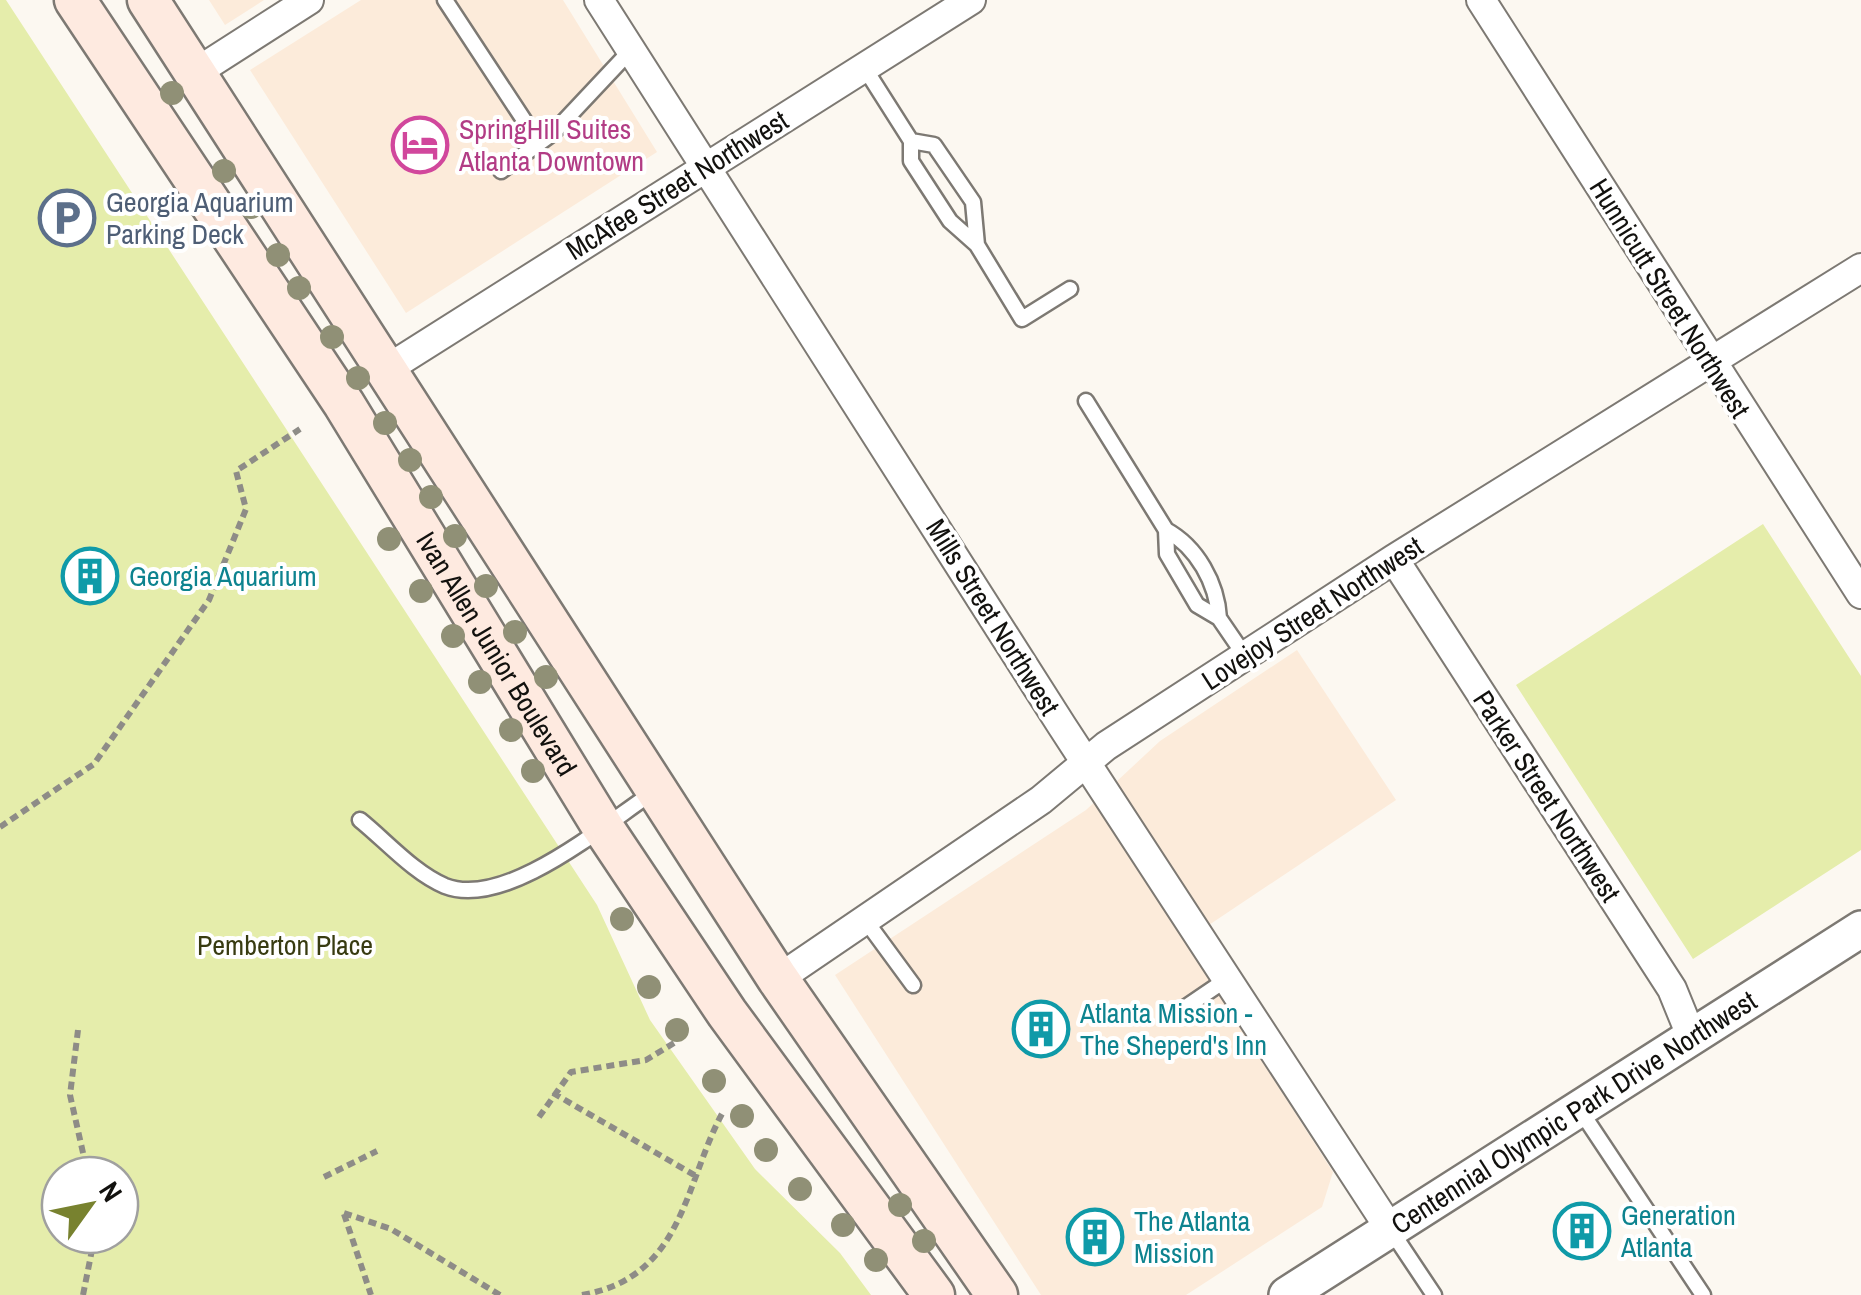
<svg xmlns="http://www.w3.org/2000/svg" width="1861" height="1295" font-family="'Archivo Narrow',sans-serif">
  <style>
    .commercial { fill: #fcebda }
    .green { fill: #e5edab; fill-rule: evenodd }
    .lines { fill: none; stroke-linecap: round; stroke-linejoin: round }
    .service-casing { stroke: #7d7973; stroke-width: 19 }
    .minor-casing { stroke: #7d7973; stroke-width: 32 }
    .tertiary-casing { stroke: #7d7973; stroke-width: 40 }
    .secondary-casing { stroke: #7d7973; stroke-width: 45 }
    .path { stroke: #8e8c87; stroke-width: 6; stroke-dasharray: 8 5; stroke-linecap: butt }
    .service { stroke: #fff; stroke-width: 14 }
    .minor { stroke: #fff; stroke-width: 28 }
    .tertiary { stroke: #fff; stroke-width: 35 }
    .secondary { stroke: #feeae0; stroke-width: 40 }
    .tree { fill: #909076 }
    .labels { text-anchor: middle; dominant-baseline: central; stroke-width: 8; stroke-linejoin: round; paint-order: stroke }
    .hotel-label { font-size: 28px; fill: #b23c85; stroke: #fff; text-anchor: start }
    .street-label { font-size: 28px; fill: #12110e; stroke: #fff }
    .service-label { font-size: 28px; fill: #4e5e75; stroke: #fff; text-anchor: start }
    .culture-label { font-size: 28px; fill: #0d838f; stroke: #fff; text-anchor: start }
    .park-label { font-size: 28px; fill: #383b11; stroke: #fff }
  </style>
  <rect width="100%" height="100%" fill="#fcf8f1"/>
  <!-- commercial -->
  <path class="commercial" d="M 209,0 L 264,0 L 225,25 Z
    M 361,0 L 563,0 L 657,152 L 406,313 L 250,70 Z
    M 1297,650 L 1396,800 L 1185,941 L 1333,1172 L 1322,1207 L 1186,1295 L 1041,1295 L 835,975 L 1086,810 L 1160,741 Z"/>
  <!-- green -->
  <path class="green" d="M 0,0 L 6,0 L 597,905 L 650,1020 L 755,1169 L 840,1253 L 871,1295 L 0,1295 ZM 60,1175 L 120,1175 L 120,1235 L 60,1235 Z
    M 1763,524 L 1861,676 L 1861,850 L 1693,959 L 1516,685 Z"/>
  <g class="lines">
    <!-- service casing -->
    <g class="service-casing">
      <path id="service" d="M 445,0 L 539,143
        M 864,67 L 911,141 L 911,161 L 950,221 L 977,245 L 1022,319 L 1070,289
        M 911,141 L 934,145 L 973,202 L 977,245
        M 501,171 L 553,133 L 631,50
        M 1086,401 L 1166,530 L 1167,554 L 1197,605 L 1219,618 L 1245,656
        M 1166,530 C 1197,547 1217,583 1219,618
        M 360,820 C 386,841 414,873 445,886 C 506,910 606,823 655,791
        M 866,921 L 913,985
        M 1177,1013 L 1227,979
        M 1580,1110 L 1703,1295
        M 1392,1232 L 1434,1295"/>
    </g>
    <!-- minor casing -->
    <g class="minor-casing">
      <path id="minor" d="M 599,0 L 1062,726 L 1392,1232
        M 1481,0 L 1861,594
        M 195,73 L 309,0
        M 384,371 L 971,0
        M 1394,559 L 1672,989 L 1692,1038
        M 778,979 L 1041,800 L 1106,746 L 1394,559 L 1861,268"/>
    </g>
    <!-- tertiary casing -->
    <g class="tertiary-casing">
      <g id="tertiary">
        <path id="s1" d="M 1287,1295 L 1861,929"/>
      </g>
    </g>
    <!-- secondary casing -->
    <g class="secondary-casing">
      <g id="secondary">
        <path id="s2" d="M 75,0 L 344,404 L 602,826 L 727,1013 L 934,1295"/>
        <path d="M 148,0 L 778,979 L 997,1295"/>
      </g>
    </g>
    <!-- path -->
    <path class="path" d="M 0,827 L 94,764 L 209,600 L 246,509 L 236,471 L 300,429
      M 78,1030 L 70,1095 L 88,1175
      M 553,1093 L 696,1176
      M 539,1117 L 571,1072 L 646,1060 L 674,1043
      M 324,1177 L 377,1151
      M 344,1213 L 391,1229 L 500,1295
      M 344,1214 L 371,1295
      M 83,1295 L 95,1235
      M 582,1295 C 685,1277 684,1182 724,1110"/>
    <!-- service -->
    <use href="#service" class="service"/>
    <!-- minor -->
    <use href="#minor" class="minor"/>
    <!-- tertiary -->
    <use href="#tertiary" class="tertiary"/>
    <!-- secondary -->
    <use href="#secondary" class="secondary"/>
  </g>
  <!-- trees -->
  <g class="tree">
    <circle cx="172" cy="93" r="12"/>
    <circle cx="224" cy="171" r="12"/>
    <circle cx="251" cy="207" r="12"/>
    <circle cx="278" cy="255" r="12"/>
    <circle cx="299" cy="288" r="12"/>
    <circle cx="332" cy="337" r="12"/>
    <circle cx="358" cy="378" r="12"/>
    <circle cx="385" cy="423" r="12"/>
    <circle cx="410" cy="460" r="12"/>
    <circle cx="431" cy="497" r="12"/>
    <circle cx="455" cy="536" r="12"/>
    <circle cx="389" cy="539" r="12"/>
    <circle cx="486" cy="586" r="12"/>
    <circle cx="421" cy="591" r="12"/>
    <circle cx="515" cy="632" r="12"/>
    <circle cx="453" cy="636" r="12"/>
    <circle cx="546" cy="677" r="12"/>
    <circle cx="480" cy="682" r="12"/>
    <circle cx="511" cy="730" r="12"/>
    <circle cx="533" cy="771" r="12"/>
    <circle cx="622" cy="919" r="12"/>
    <circle cx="649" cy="987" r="12"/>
    <circle cx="677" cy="1030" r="12"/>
    <circle cx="714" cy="1081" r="12"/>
    <circle cx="742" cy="1116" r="12"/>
    <circle cx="766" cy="1150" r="12"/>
    <circle cx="800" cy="1189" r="12"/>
    <circle cx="900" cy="1205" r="12"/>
    <circle cx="843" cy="1225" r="12"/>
    <circle cx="924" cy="1241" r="12"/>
    <circle cx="876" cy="1260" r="12"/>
  </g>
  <!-- icons -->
  <defs>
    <g id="hotel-ring" transform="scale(2.875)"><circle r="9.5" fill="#fff" stroke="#d1479c" stroke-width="1.5"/><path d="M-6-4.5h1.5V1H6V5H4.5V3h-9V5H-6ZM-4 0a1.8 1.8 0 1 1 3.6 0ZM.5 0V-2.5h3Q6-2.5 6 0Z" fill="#d1479c"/></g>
    <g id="parking-ring" transform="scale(2.875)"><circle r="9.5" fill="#fff" stroke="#5c6f8a" stroke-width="1.5"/><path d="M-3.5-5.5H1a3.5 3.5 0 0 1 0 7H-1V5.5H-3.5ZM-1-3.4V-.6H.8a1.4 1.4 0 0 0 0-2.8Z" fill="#5c6f8a"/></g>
    <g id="building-ring" transform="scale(2.875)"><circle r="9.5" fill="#fff" stroke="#0f9aa8" stroke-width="1.5"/><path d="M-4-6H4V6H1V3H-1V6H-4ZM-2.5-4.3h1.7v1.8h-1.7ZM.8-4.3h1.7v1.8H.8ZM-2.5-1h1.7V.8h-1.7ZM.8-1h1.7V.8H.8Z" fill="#0f9aa8"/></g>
  </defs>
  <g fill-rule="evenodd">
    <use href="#hotel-ring" x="420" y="145"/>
    <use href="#parking-ring" x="67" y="218"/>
    <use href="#building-ring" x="90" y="576"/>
    <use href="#building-ring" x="1041" y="1029"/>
    <use href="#building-ring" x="1582" y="1231"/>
    <use href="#building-ring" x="1095" y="1237"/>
  </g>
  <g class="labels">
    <!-- hotel labels -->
    <g class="hotel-label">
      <text x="459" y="129">SpringHill Suites<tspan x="459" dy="32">Atlanta Downtown</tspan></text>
    </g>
    <!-- street labels -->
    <g class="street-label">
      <text transform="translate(677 185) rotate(-32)">McAfee Street Northwest</text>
      <text transform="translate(1670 298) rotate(58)">Hunnicutt Street Northwest</text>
      <text transform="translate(1312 613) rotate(-33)">Lovejoy Street Northwest</text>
      <text transform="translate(993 617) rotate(58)">Mills Street Northwest</text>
      <text stroke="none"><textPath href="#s2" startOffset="778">Ivan Allen Junior Boulevard</textPath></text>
      <text transform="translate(1547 796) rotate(57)">Parker Street Northwest</text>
      <text stroke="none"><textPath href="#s1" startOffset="340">Centennial Olympic Park Drive Northwest</textPath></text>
    </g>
    <!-- service labels -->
    <g class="service-label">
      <text x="106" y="202">Georgia Aquarium<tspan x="106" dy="32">Parking Deck</tspan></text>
    </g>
    <!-- culture labels -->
    <g class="culture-label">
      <text x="129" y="576">Georgia Aquarium</text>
      <text x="1080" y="1013">Atlanta Mission -<tspan x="1080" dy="32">The Sheperd's Inn</tspan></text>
      <text x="1621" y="1215">Generation<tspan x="1621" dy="32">Atlanta</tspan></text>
      <text x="1134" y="1221">The Atlanta<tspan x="1134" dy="32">Mission</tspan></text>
    </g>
    <!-- park labels -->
    <g class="park-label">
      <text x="285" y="945">Pemberton Place</text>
    </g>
  </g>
  <!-- north arrow -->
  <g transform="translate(90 1205) rotate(57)"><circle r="48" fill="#ffffff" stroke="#a0a09f" stroke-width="2.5"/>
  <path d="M0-8L18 38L0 25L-18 38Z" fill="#78822f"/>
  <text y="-15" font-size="28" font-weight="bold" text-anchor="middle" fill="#12110e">N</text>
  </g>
</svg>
